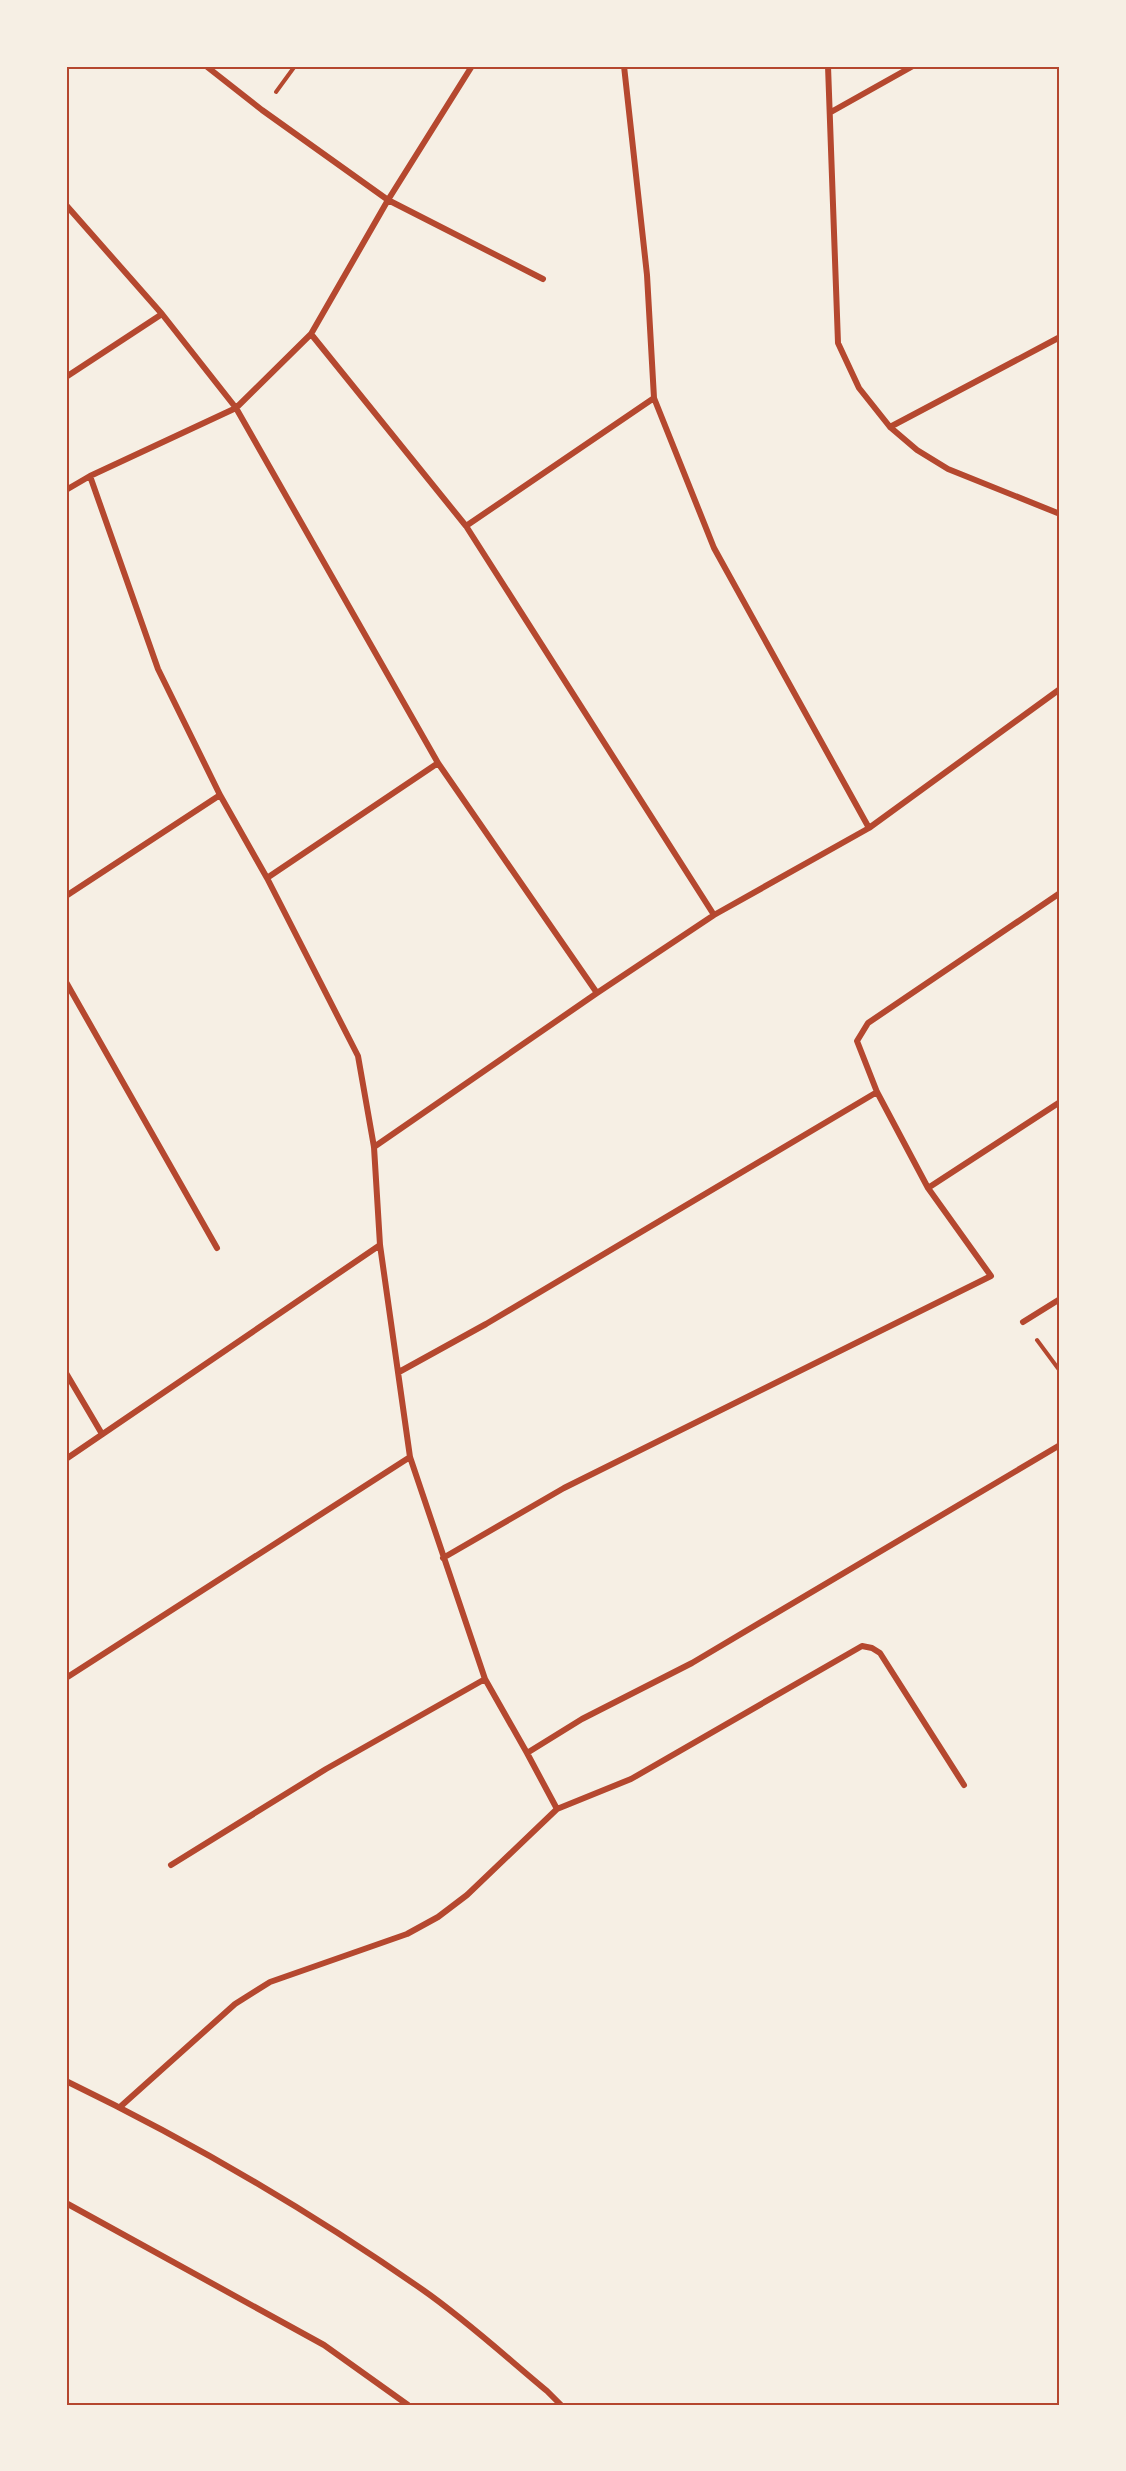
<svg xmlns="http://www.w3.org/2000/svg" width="1126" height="2471" font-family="Jost,sans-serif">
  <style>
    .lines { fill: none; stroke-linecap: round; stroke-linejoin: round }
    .path { stroke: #b5482f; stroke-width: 4 }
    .minor { stroke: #b5482f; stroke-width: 6 }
    .neatline { fill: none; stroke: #b5482f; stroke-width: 2 }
  </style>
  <rect width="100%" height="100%" fill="#f6efe4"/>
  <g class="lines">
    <!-- path -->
    <path class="path" d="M 276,92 L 295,66
      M 1037,1340 L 1060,1371"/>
    <!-- minor -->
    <path class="minor" d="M 206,66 L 262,110 L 388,200 L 543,279
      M 624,66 L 647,275 L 654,398 L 714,548 L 869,828
      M 828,66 L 838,343 L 859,388 L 890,427 L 917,450 L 948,469 L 1060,514
      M 831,112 L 913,66
      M 66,205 L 162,314 L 236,408 L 438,763 L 597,993
      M 311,334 L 466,526 L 714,915
      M 66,377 L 162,314
      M 890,427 L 1060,337
      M 90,476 L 158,669 L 220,795 L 267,878 L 358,1056 L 374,1147 L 380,1245 L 410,1457 L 485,1679 L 527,1753 L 582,1719 L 692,1663 L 1060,1445
      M 66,490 L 90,476 L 236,408 L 311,334 L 388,200 L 472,66
      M 466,526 L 654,398
      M 267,878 L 438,763
      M 66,896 L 220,795
      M 66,982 L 217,1248
      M 374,1147 L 597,993 L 714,915 L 869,828 L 1060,689
      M 928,1188 L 1060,1102
      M 1023,1322 L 1060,1299
      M 399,1372 L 486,1324 L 877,1092
      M 66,1373 L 102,1434
      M 66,1459 L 380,1245
      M 443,1558 L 564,1488 L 991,1276 L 928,1188 L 877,1092 L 857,1041 L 868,1023 L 1060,893
      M 66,1678 L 410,1457
      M 527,1753 L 557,1809
      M 171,1865 L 326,1769 L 485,1679
      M 66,2081 C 190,2141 310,2211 423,2290 C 466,2320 506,2357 547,2391 L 561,2405
      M 120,2107 L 235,2004 L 270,1982 L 407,1934 L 438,1917 L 467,1895 L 557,1809 L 631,1779 L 862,1646 L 872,1648 L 880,1653 L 964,1785
      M 66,2203 L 324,2345 L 408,2405"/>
  </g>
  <!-- border -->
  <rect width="1126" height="2471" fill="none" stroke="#f6efe4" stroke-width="135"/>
  <rect x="68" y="68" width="990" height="2336" class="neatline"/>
</svg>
